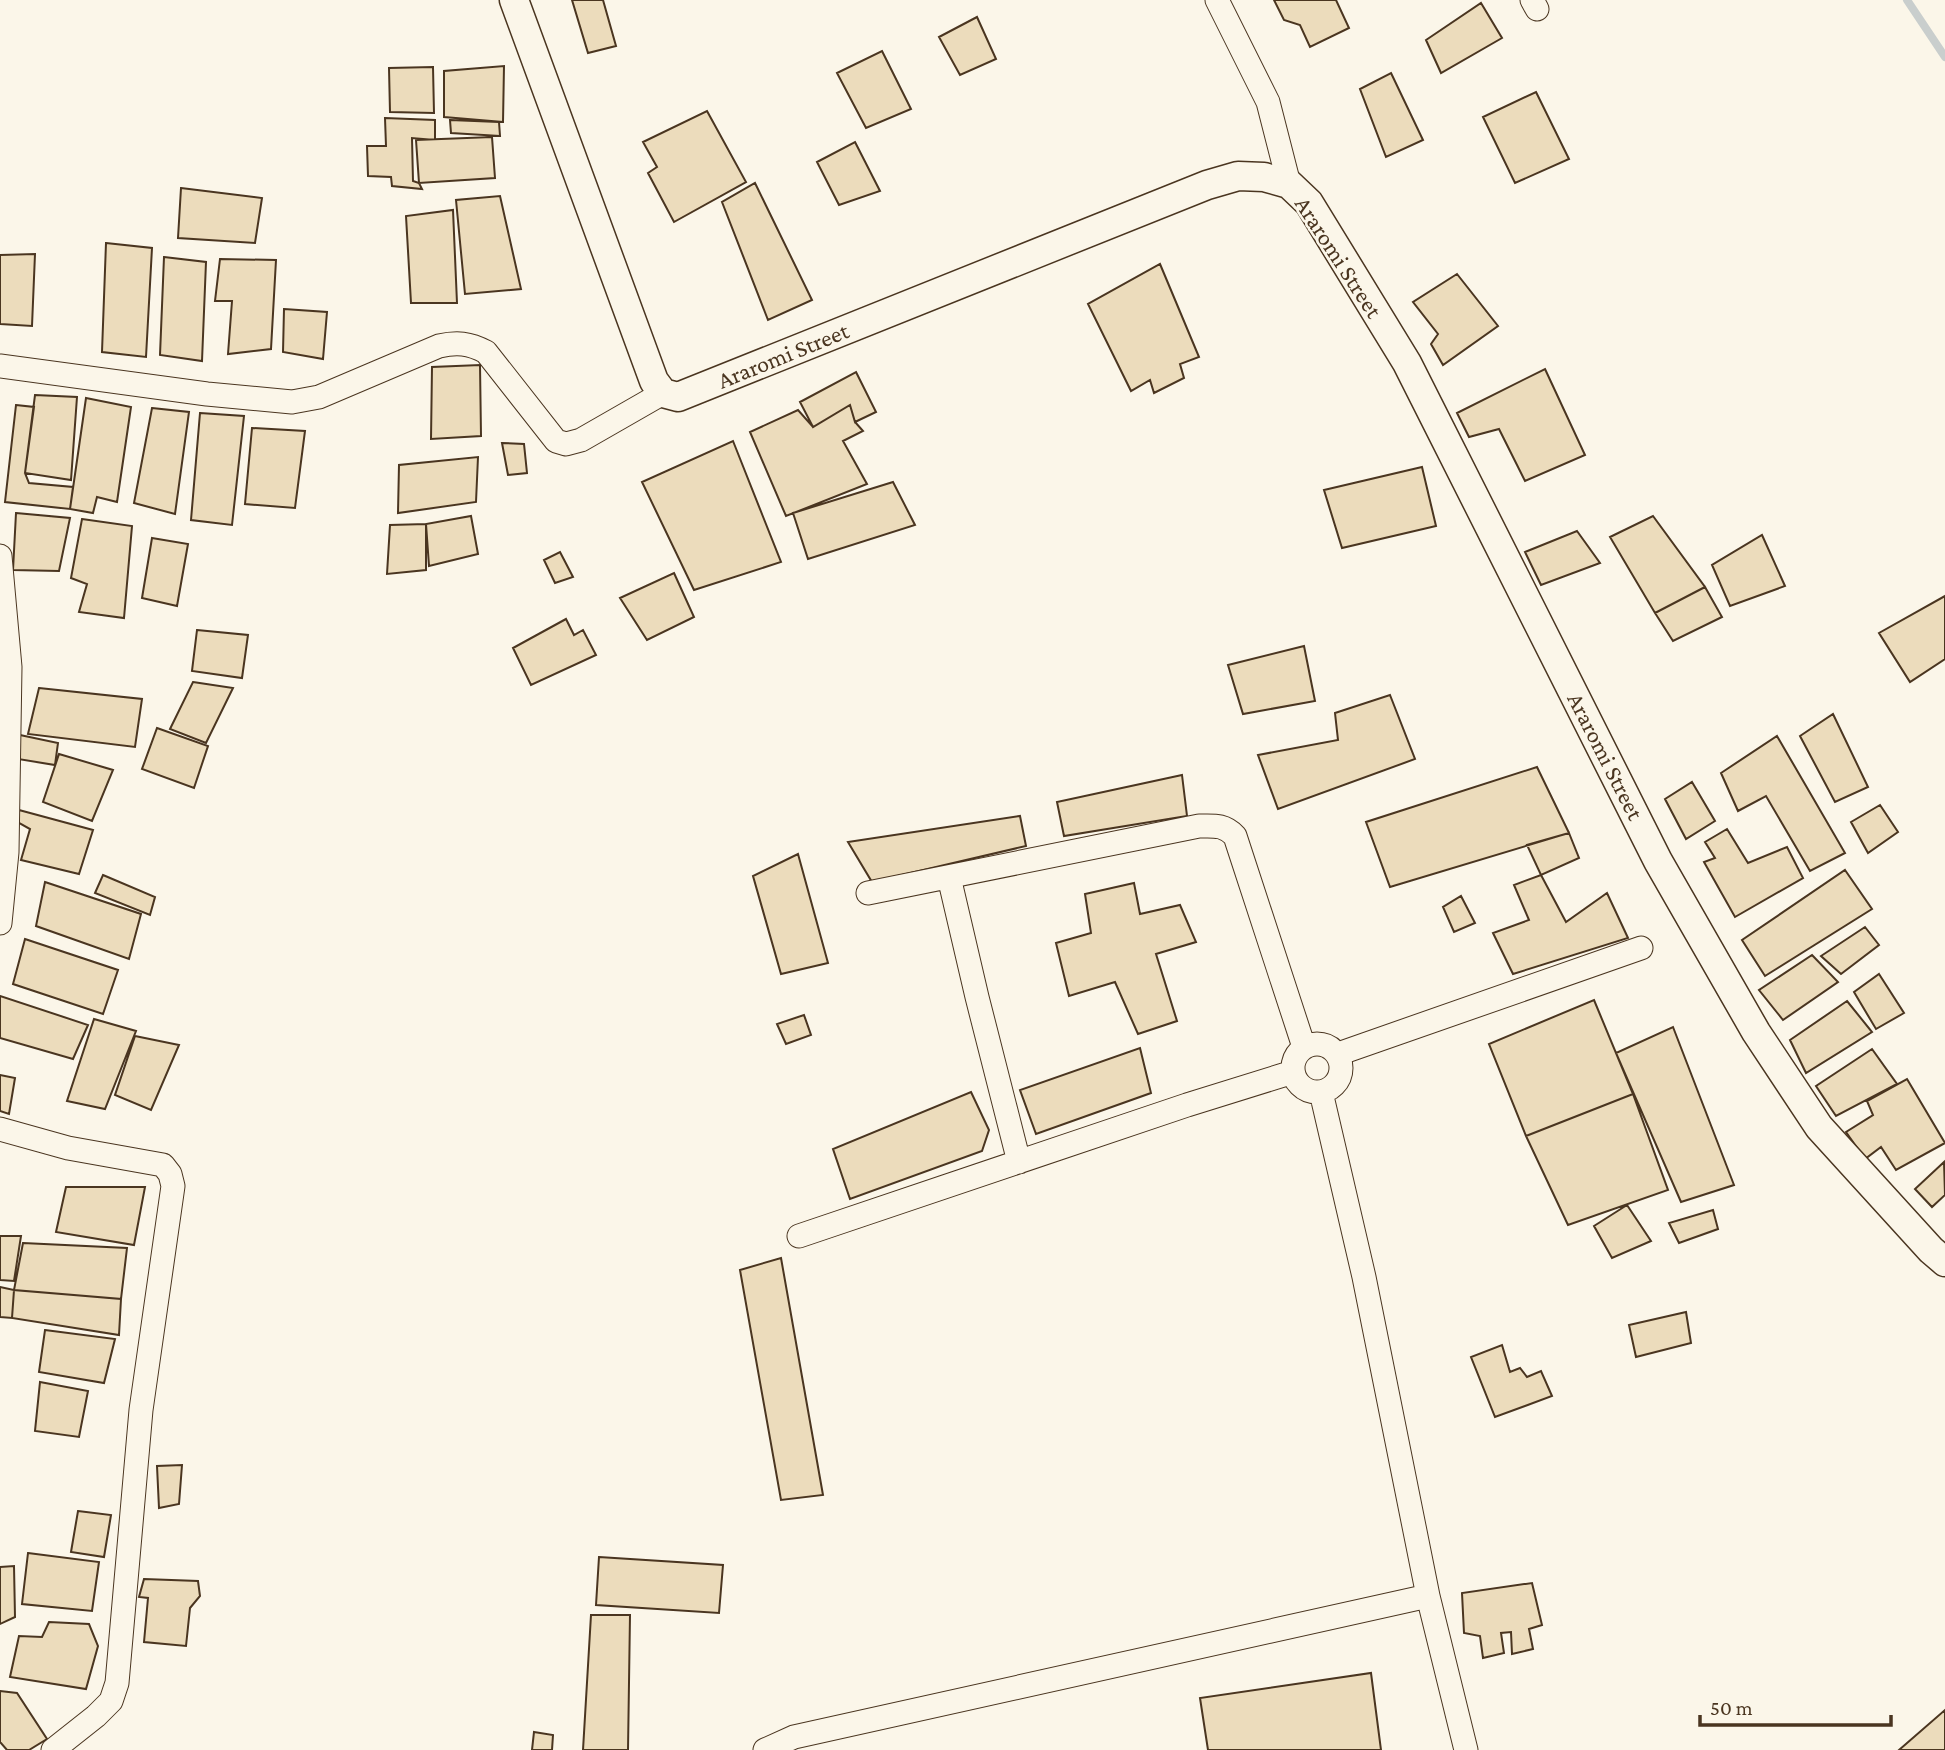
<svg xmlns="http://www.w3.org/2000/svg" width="1945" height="1750" font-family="'Crimson Pro',serif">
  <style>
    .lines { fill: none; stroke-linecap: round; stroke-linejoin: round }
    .stream { stroke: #c9cecd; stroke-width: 8 }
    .building { fill: #ecdcbc; stroke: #4a3520; stroke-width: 2 }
    .minor-casing { stroke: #4a3520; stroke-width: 25 }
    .tertiary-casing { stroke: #4a3520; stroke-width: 31 }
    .minor { stroke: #fbf6e9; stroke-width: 23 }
    .tertiary { stroke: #fbf6e9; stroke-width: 28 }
    .labels { text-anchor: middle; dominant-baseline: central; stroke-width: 5; stroke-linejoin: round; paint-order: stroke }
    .street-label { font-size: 24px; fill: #4a3520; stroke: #fbf6e9 }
  </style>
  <rect width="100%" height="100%" fill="#fbf6e9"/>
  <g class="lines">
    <!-- stream -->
    <path class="stream" d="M 1907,0 L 1945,57"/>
  </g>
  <!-- building -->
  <path class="building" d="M 572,0 L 603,0 L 616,46 L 588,53 Z
    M 1274,0 L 1336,0 L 1349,28 L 1310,47 L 1300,25 L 1284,20 Z
    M 1481,3 L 1502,38 L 1441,73 L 1426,40 Z
    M 977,17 L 996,59 L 960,75 L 939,37 Z
    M 882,51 L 911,109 L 866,128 L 837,73 Z
    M 504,66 L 503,122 L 444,117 L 444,71 Z
    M 433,67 L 434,113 L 390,112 L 389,68 Z
    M 1391,73 L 1423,140 L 1386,157 L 1360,89 Z
    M 1536,92 L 1569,159 L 1515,183 L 1483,117 Z
    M 707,111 L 746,182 L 674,222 L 648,173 L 657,167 L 643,142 Z
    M 385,118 L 435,120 L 435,140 L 412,138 L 413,181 L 419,183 L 422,189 L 392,186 L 391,177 L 368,176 L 367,146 L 386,146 Z
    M 450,120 L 499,122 L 500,136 L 451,133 Z
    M 492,137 L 495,178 L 419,183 L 416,140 Z
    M 855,142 L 880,191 L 839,205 L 817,162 Z
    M 755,183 L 812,300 L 768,320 L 722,202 Z
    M 181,188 L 262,198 L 255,243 L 178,238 Z
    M 500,196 L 521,289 L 465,294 L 456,200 Z
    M 453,210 L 457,303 L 411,303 L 406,216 Z
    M 106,243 L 152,248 L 146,357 L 102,352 Z
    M 35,254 L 32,326 L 0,324 L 0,255 Z
    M 164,257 L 206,262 L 202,361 L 160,355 Z
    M 220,259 L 276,260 L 271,349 L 228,354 L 232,301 L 215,301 Z
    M 1160,264 L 1199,357 L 1180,364 L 1184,378 L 1154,393 L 1150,380 L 1131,391 L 1088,304 Z
    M 1457,274 L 1498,326 L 1443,365 L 1431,344 L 1438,334 L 1413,302 Z
    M 284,309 L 327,312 L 323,359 L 283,352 Z
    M 480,365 L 481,436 L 431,439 L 432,367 Z
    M 1545,369 L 1585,455 L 1525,481 L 1499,429 L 1469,437 L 1457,413 Z
    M 856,372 L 876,412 L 855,422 L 850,405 L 813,427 L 800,402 Z
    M 35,395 L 77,397 L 71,480 L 25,473 Z
    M 86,398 L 131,407 L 117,502 L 97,497 L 93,513 L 70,509 Z
    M 16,405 L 34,407 L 25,473 L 29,483 L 73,487 L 70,509 L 5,502 Z
    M 850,405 L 855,422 L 863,431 L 843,441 L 867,484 L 786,516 L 750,432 L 798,410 L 813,427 Z
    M 152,408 L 189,412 L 175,514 L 134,503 Z
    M 200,413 L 244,416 L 232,525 L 191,520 Z
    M 252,428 L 305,431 L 295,508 L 245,504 Z
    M 733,441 L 781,562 L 694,590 L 642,482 Z
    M 502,443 L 524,444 L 527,473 L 508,475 Z
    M 478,457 L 476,502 L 398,513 L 399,465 Z
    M 1422,467 L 1436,526 L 1342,548 L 1324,490 Z
    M 893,482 L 915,525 L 808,559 L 793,513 Z
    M 16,513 L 70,518 L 59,571 L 13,570 Z
    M 471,516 L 478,554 L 429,566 L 426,524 Z
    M 1653,516 L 1705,587 L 1655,613 L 1610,537 Z
    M 82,519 L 132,526 L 124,618 L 79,612 L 87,584 L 71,578 Z
    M 426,524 L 426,570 L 387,574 L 390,525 Z
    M 1577,531 L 1600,563 L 1541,585 L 1525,552 Z
    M 1762,535 L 1785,586 L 1730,606 L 1712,565 Z
    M 152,538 L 188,544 L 177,606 L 142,598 Z
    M 560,552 L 573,577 L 555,583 L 544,560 Z
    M 674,573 L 694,617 L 647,640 L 620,598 Z
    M 1705,587 L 1722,617 L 1673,641 L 1655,613 Z
    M 1945,596 L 1945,659 L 1910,682 L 1879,633 Z
    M 566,619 L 574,635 L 583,630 L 596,655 L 531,685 L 513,648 Z
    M 197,630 L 248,635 L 242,678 L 192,671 Z
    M 1304,646 L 1315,701 L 1243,714 L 1228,665 Z
    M 193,682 L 233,688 L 206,743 L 170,729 Z
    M 39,688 L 142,699 L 135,747 L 28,734 Z
    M 1390,695 L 1415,759 L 1278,809 L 1258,755 L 1338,740 L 1335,713 Z
    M 1833,714 L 1868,787 L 1835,802 L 1800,736 Z
    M 157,728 L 208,746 L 194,788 L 142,769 Z
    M 20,735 L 58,743 L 55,765 L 18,759 Z
    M 1777,736 L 1845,853 L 1810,871 L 1766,796 L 1738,811 L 1721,773 Z
    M 59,754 L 113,770 L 92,821 L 43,802 Z
    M 1537,767 L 1569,833 L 1390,887 L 1366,822 Z
    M 1182,775 L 1187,816 L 1064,836 L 1057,802 Z
    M 1692,782 L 1715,821 L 1686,839 L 1665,799 Z
    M 1880,805 L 1898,832 L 1868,853 L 1851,822 Z
    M 19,810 L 93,830 L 79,874 L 21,860 L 30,829 L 19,823 Z
    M 1020,816 L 1026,846 L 872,882 L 848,842 Z
    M 1727,829 L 1748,863 L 1787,847 L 1803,878 L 1735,917 L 1704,862 L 1715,858 L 1705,842 Z
    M 1569,833 L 1579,858 L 1541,875 L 1527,845 Z
    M 798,854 L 828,963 L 781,974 L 753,876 Z
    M 1845,870 L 1872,909 L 1765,976 L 1742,940 Z
    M 103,875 L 155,897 L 150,915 L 95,893 Z
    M 1541,875 L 1566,922 L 1607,893 L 1628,938 L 1513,974 L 1493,933 L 1529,920 L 1514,885 Z
    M 45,882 L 141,914 L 129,959 L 36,926 Z
    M 1134,883 L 1140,914 L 1180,905 L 1196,942 L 1156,954 L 1177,1021 L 1138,1034 L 1115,982 L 1069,996 L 1056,943 L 1091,933 L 1085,894 Z
    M 1461,896 L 1475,923 L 1454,932 L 1443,907 Z
    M 1865,927 L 1879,945 L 1841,974 L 1821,956 Z
    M 25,939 L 118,970 L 103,1014 L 13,984 Z
    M 1812,955 L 1838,982 L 1783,1020 L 1759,990 Z
    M 1879,974 L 1904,1013 L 1876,1029 L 1854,992 Z
    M 0,996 L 88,1025 L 73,1059 L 0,1038 Z
    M 1594,1000 L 1633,1094 L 1526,1136 L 1489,1044 Z
    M 1847,1001 L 1872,1032 L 1806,1073 L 1790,1040 Z
    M 804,1015 L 811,1035 L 786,1044 L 777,1024 Z
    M 94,1019 L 136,1031 L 105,1109 L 67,1101 Z
    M 1673,1027 L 1734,1185 L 1681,1202 L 1616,1053 Z
    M 135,1036 L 179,1045 L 151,1110 L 115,1095 Z
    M 1140,1048 L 1151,1093 L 1036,1134 L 1020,1090 Z
    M 1872,1049 L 1897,1084 L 1836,1116 L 1816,1086 Z
    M 0,1075 L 15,1078 L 9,1114 L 0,1111 Z
    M 1907,1079 L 1945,1143 L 1896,1170 L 1881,1147 L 1865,1159 L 1846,1132 L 1873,1115 L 1867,1101 Z
    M 971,1092 L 989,1130 L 982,1151 L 850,1199 L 833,1149 Z
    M 1633,1094 L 1668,1190 L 1568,1225 L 1526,1136 Z
    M 1944,1162 L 1945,1195 L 1932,1207 L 1915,1189 Z
    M 66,1187 L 145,1187 L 134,1245 L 56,1232 Z
    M 1627,1205 L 1651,1241 L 1612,1258 L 1594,1226 Z
    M 1713,1210 L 1718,1229 L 1679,1243 L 1669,1223 Z
    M 0,1236 L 21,1236 L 14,1281 L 0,1280 Z
    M 23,1243 L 127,1248 L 121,1299 L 14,1290 Z
    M 781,1258 L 823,1495 L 781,1500 L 740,1270 Z
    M 0,1287 L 14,1290 L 12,1318 L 0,1317 Z
    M 14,1290 L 121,1299 L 119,1335 L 12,1318 Z
    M 1686,1312 L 1691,1343 L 1636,1357 L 1629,1325 Z
    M 45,1330 L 115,1339 L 104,1383 L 39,1372 Z
    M 1502,1345 L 1510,1372 L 1520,1368 L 1527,1377 L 1541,1371 L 1552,1396 L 1495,1417 L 1471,1357 Z
    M 40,1382 L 88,1391 L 79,1437 L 35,1431 Z
    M 182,1465 L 179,1504 L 159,1508 L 157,1466 Z
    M 78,1511 L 111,1515 L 104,1557 L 71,1552 Z
    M 28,1553 L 99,1562 L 92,1611 L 22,1604 Z
    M 599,1557 L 723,1565 L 719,1613 L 596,1605 Z
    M 14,1566 L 15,1617 L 0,1624 L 0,1567 Z
    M 144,1579 L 198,1581 L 200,1596 L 190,1608 L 186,1646 L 144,1642 L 148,1598 L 139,1597 Z
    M 1532,1583 L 1542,1625 L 1529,1629 L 1533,1649 L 1512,1654 L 1511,1632 L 1501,1633 L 1504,1653 L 1483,1658 L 1480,1636 L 1464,1633 L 1462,1593 Z
    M 591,1615 L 630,1615 L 628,1750 L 583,1750 Z
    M 49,1622 L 89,1624 L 98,1646 L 86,1689 L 10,1677 L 19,1636 L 42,1637 Z
    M 1371,1673 L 1381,1750 L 1208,1750 L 1200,1698 Z
    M 0,1691 L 17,1693 L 47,1739 L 29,1750 L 7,1750 L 0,1742 Z
    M 1945,1710 L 1945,1750 L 1899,1750 Z
    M 534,1732 L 553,1735 L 552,1750 L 532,1750 Z"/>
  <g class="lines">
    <!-- minor casing -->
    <g class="minor-casing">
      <path id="minor" d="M 1217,0 L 1268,102 L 1289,184
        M 1532,0 L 1537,9
        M 0,366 L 207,394 L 292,402 L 319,397 L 439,346 C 457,342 469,343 486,352 L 556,441 L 566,444 L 581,440 L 663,393
        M 0,556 L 10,667 L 7,852 L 0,923
        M 949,877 L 977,997 L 1019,1162
        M 868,893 L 1199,826 C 1213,826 1224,824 1235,836 L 1304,1047
        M1293 1068a24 24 0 1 1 48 0a24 24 0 1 1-48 0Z
        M 1338,1054 L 1641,948
        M 1321,1092 L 1364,1277 L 1428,1596 L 1466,1750
        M 0,1129 L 68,1148 L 163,1165 L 170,1174 L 173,1186 L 141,1410 L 117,1683 L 111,1701 L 96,1716 L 53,1750
        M 799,1236 L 1187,1105 L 1293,1072
        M 765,1750 L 794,1737 L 1428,1596"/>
    </g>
    <!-- tertiary casing -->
    <g class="tertiary-casing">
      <path id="tertiary" d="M 514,0 L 654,381 L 663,393 L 678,397 L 1207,185 L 1238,176 L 1264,177 L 1289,184 L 1309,203 L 1407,363 L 1658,861 L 1756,1032 L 1819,1127 L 1931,1250 L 1945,1262"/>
    </g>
    <!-- minor -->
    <use href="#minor" class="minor"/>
    <!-- tertiary -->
    <use href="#tertiary" class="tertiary"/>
  </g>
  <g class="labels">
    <!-- street labels -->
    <g class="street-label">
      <text transform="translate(1339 257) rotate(57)">Araromi Street</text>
      <text transform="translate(783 355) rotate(-22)">Araromi Street</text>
      <text transform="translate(1606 756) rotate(63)">Araromi Street</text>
    </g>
  </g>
  <!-- scale -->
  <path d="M1700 1715v10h191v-10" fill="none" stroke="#4a3520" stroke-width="3.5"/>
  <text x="1710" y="1715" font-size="21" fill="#4a3520" stroke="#fbf6e9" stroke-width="5" paint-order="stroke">50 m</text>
</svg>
